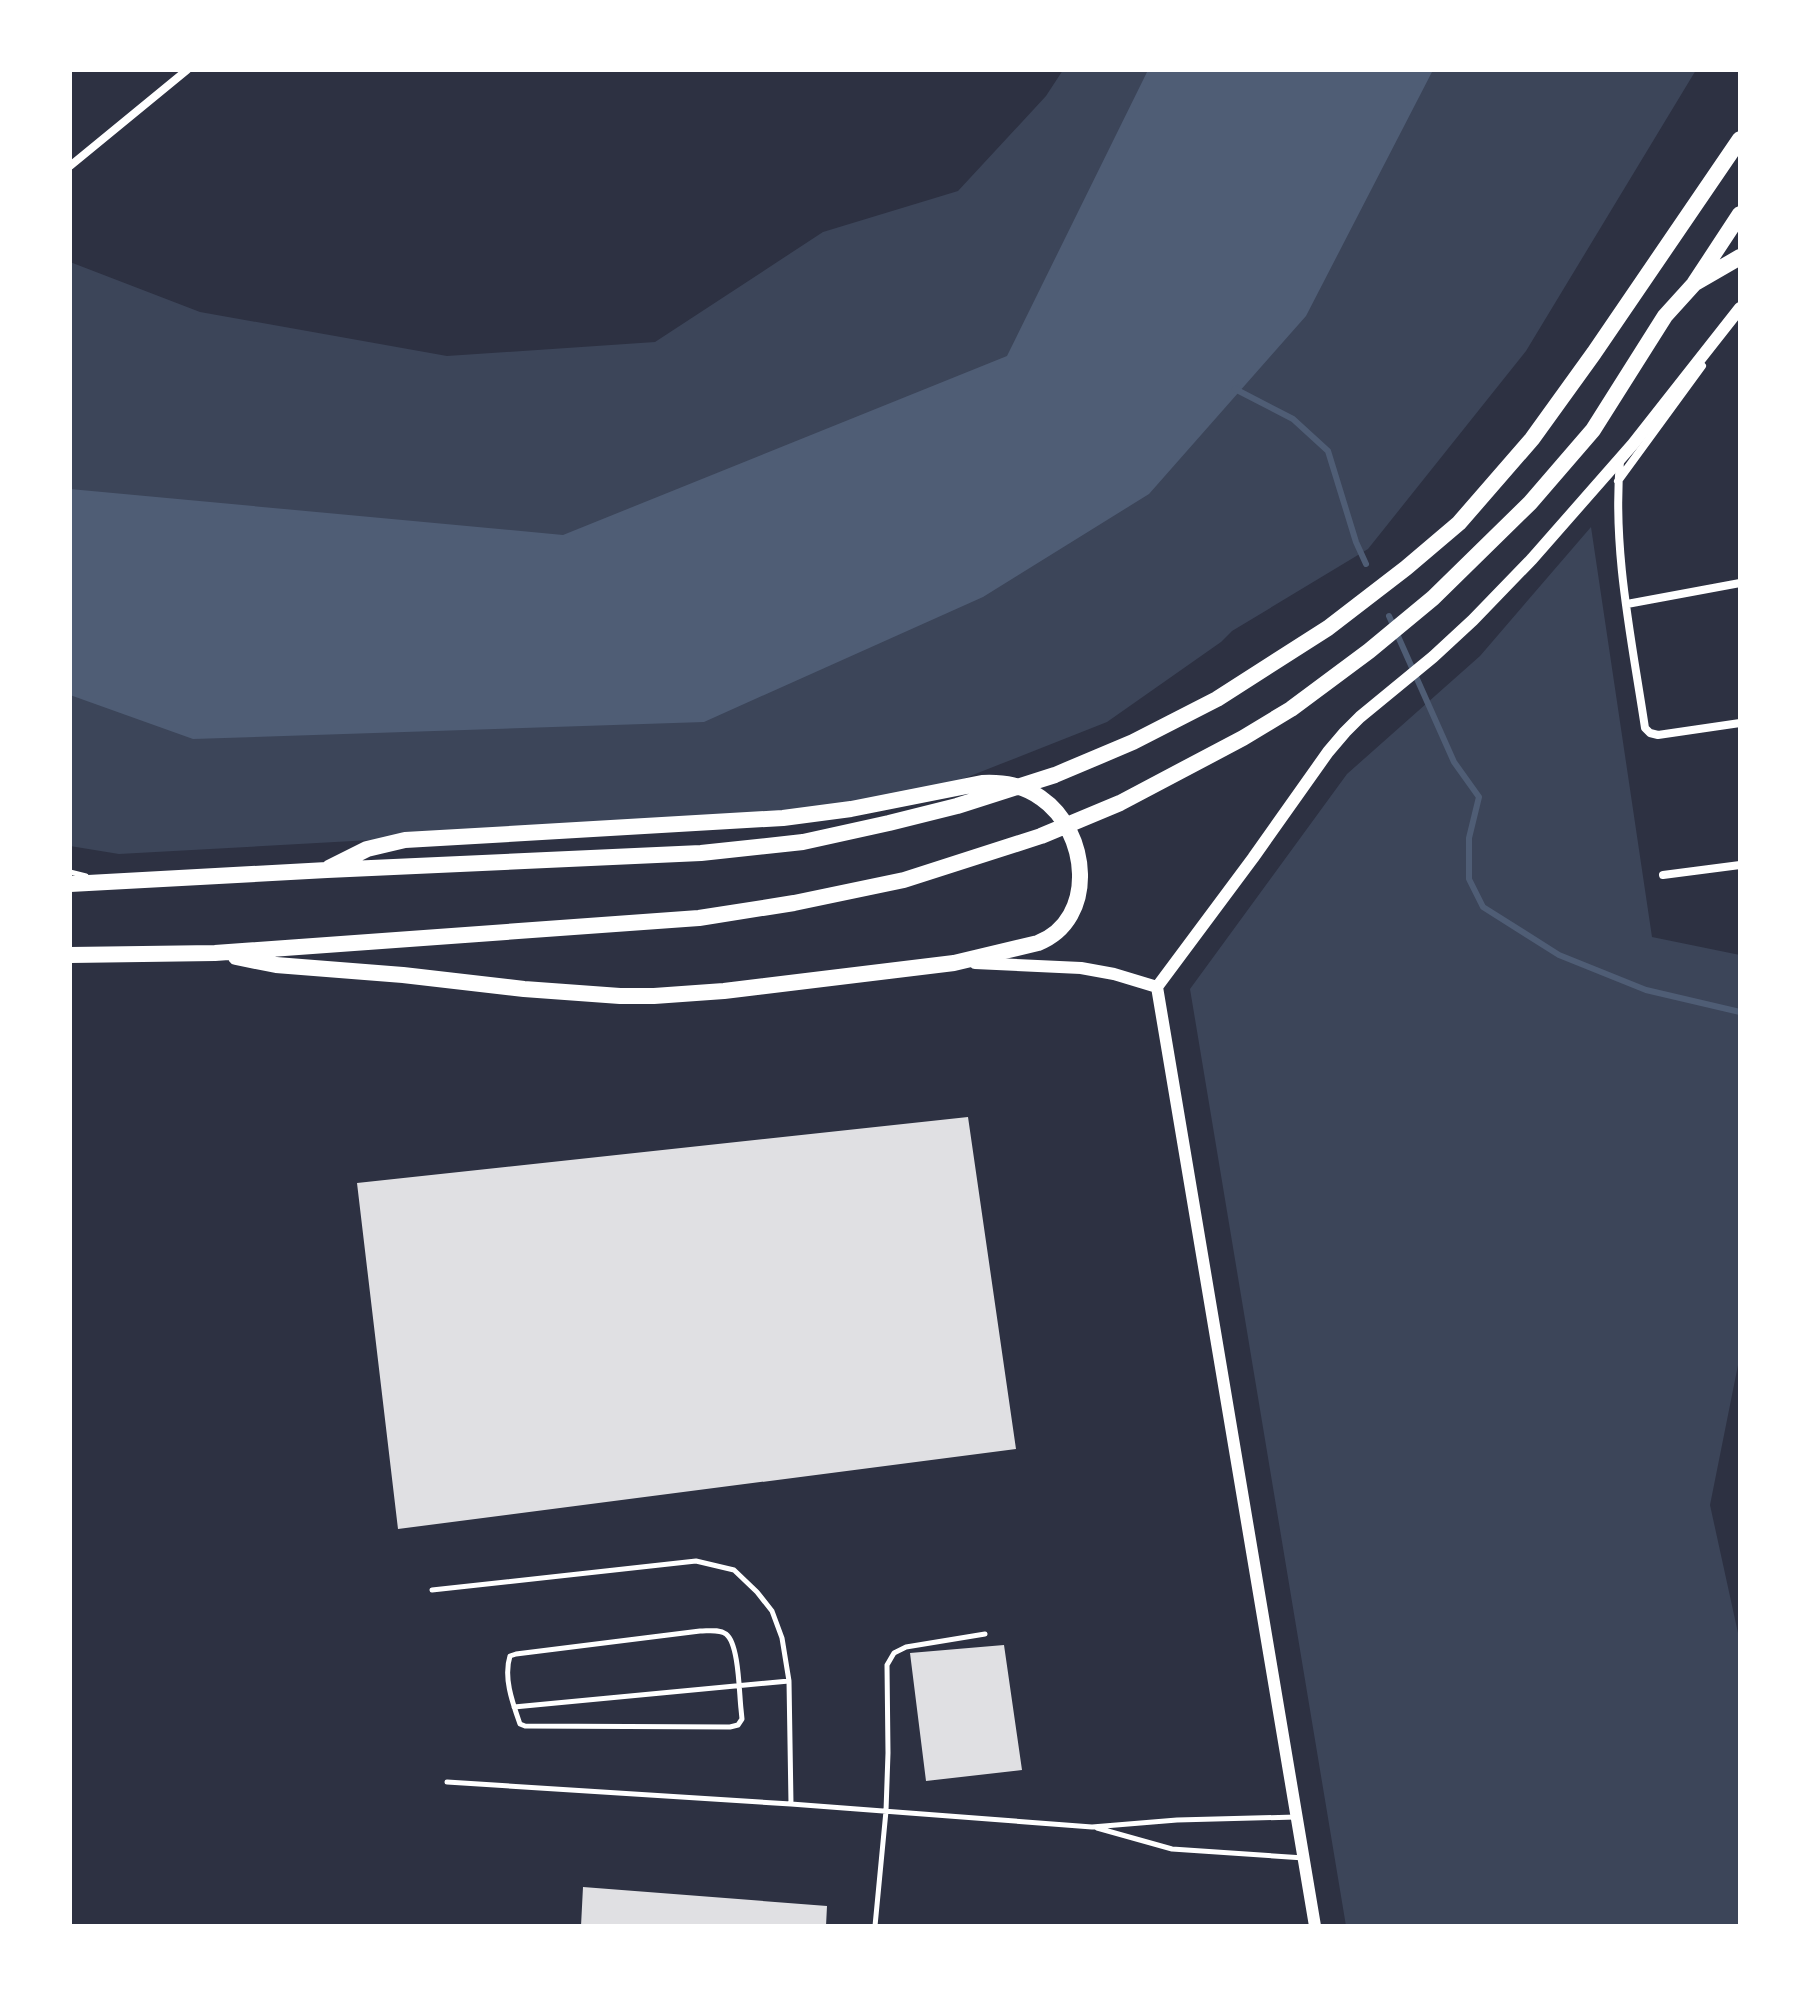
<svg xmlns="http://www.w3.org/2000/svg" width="1810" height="1996" font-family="Inter,sans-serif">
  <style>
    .green { fill: #3c4559 }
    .water { fill: #4f5d75 }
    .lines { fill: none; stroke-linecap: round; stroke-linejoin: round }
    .stream { stroke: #4f5d75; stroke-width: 6 }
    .building { fill: #e0e0e3 }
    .service { stroke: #fff; stroke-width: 5 }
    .minor { stroke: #fff; stroke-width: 8 }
    .tertiary { stroke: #fff; stroke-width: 12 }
    .trunk { stroke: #fff; stroke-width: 16 }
  </style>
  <rect width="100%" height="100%" fill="#2d3142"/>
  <!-- green -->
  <path class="green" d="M 1063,70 L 1696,70 L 1526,351 L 1368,549 L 1232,631 L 1221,642 L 1107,722 L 955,782 L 837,810 L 461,835 L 119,854 L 70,846 L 70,262 L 200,312 L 447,356 L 655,342 L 823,232 L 958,191 L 1046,96 Z
    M 1591,527 L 1652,937 L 1740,955 L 1740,1355 L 1710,1505 L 1740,1642 L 1740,1926 L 1346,1926 L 1190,989 L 1347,774 L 1480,656 Z"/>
  <!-- water -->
  <path class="water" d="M 1148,70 L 1433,70 L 1306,316 L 1149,494 L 983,597 L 704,722 L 193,739 L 70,695 L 70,489 L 563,535 L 1007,356 Z"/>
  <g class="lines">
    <!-- stream -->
    <path class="stream" d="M 1235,389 L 1293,419 L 1328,451 L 1356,542 L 1366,564
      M 1389,616 L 1454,762 L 1479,797 L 1469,838 L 1469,879 L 1483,907 L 1559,955 L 1646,990 L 1740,1012"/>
  </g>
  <!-- building -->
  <path class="building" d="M 968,1117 L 1016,1449 L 398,1529 L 357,1183 Z
    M 1004,1645 L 1022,1770 L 926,1781 L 910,1653 Z
    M 583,1887 L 827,1906 L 826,1926 L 581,1926 Z"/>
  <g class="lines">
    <!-- service -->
    <path class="service" d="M 70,872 L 86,876
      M 432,1590 L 696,1561 L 734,1570 L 757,1592 L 772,1611 L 782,1638 L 789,1681 L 791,1804
      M 700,1631 C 709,1631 719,1629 726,1634 C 739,1644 739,1692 741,1709 L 742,1719 L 738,1725 L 730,1727 L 525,1726 L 520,1724 C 513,1704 503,1678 510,1656 L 516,1654 Z
      M 514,1707 L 789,1681
      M 447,1782 L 791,1804 L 1092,1827 L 1177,1820 L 1296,1817
      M 1097,1828 L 1172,1849 L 1304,1858
      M 875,1926 L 886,1811 L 888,1753 L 887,1665 L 894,1653 L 906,1647 L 985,1634"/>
    <!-- minor -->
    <path class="minor" d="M 70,166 L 187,70
      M 1620,461 C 1612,549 1632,641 1645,728 L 1650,733 L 1658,735 L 1740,723
      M 1618,481 L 1702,366
      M 1627,604 L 1740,583
      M 1663,875 L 1740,865"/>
    <!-- tertiary -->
    <path class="tertiary" d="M 975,963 L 1081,968 L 1114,974 L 1157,987
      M 1157,987 L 1315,1926
      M 1157,987 L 1253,858 L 1328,752 L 1345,732 L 1360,717 L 1433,657 L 1473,620 L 1532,559 L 1633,444 L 1740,308"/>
    <!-- trunk -->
    <path class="trunk" d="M 1695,283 L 1740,257
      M 70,884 L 327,870 L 701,853 L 803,842 L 889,823 L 957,806 L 1055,775 L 1133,742 L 1217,699 L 1328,628 L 1406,568 L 1459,523 L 1532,439 L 1594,353 L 1740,139
      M 70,955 L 215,953 L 699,918 L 794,903 L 904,880 L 1041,836 L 1120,803 L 1243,738 L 1291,709 L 1369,651 L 1433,598 L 1530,503 L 1593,430 L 1665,316 L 1694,284 L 1740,214
      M 236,957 L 276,965 L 403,975 L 524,989 L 620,996 L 654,996 L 724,991 L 954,963 L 1038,943 C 1098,919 1089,831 1041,798 C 1023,785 1004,782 982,783 L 851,809 L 783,818 L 405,840 L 367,849 L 329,868"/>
  </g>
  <!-- border -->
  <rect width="1810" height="1996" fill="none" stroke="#ffffff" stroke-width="144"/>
</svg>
